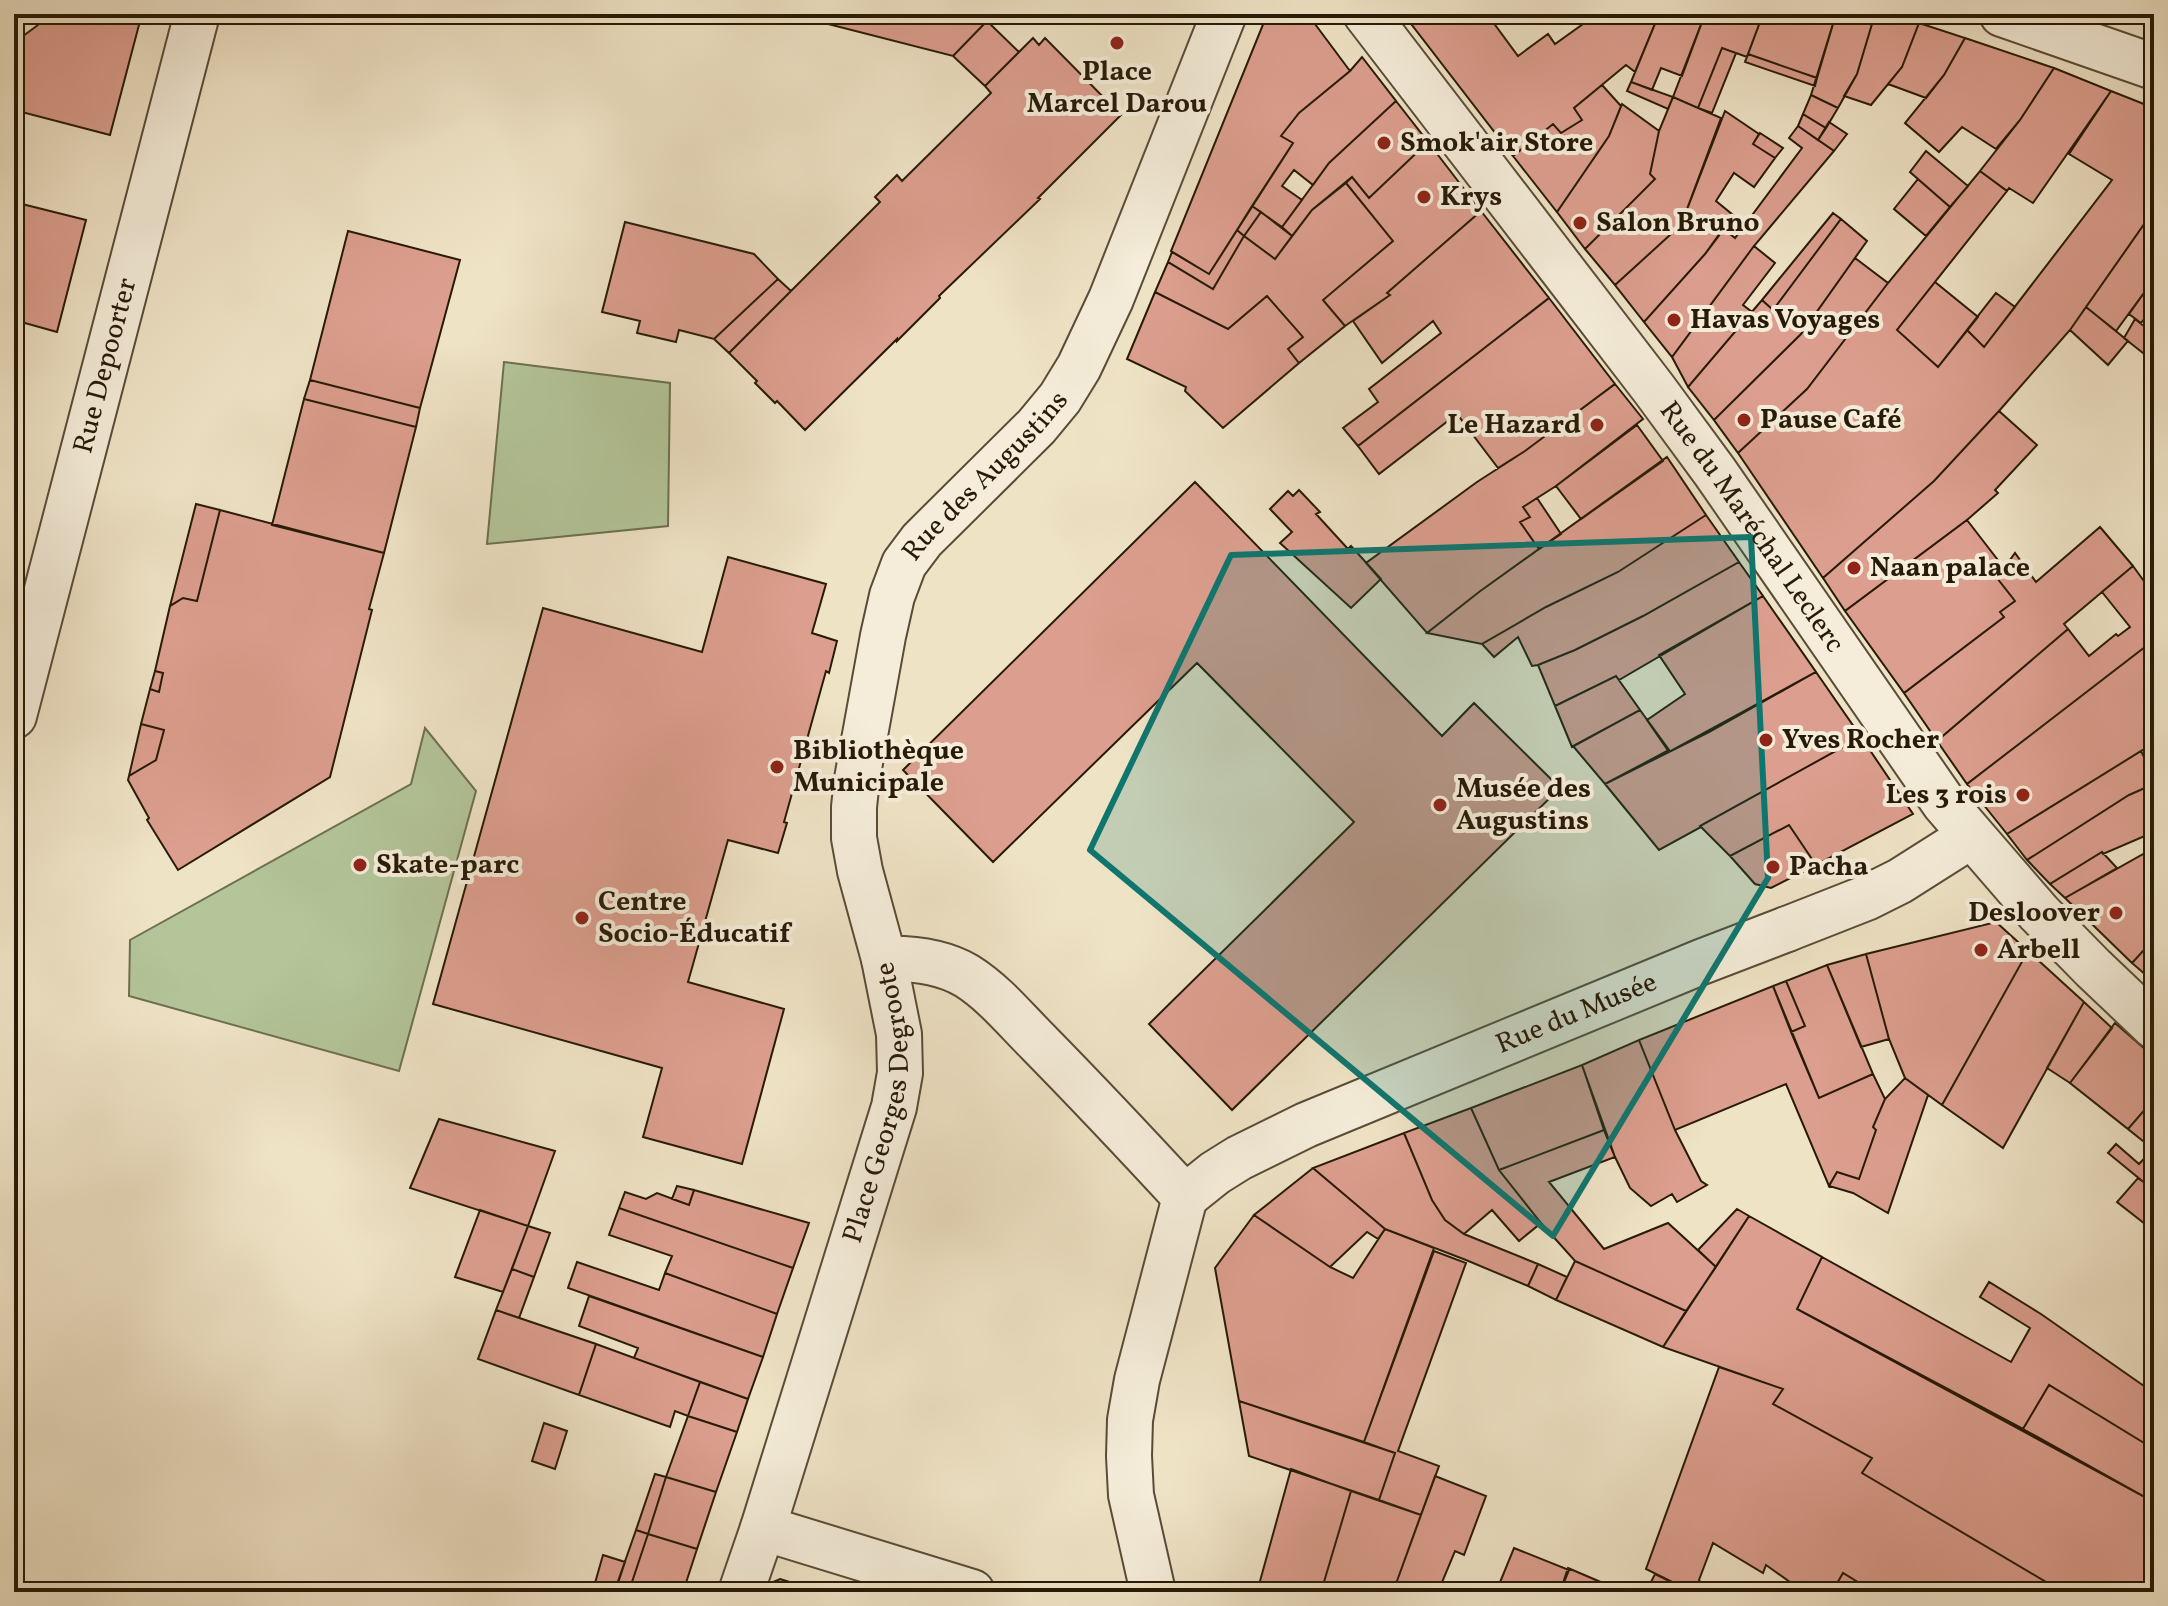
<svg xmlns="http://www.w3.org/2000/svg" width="2168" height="1606" font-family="Vollkorn,serif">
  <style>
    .green { fill: #b3c599; stroke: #6d7050; stroke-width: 2 }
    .building { fill: #dc9e8e; stroke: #271a07; stroke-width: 2 }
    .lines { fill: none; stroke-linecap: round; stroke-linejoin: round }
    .pedestrian-casing { stroke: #594c37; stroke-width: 48 }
    .minor-casing { stroke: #594c37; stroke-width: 48 }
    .pedestrian { stroke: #f5edda; stroke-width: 44 }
    .minor { stroke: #f5edda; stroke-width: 44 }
    .marked { fill: #0f766e; fill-opacity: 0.2; stroke: #0f766e; stroke-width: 6; stroke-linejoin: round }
    .poi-dot { fill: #8f2418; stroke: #f5edda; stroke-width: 3 }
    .labels { text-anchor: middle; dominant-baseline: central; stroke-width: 8; stroke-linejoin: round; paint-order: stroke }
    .poi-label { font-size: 28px; font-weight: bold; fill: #271a07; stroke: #f5edda; text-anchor: start }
    .street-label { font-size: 28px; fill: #271a07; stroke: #f5edda }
  </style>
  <rect width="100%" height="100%" fill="#efe3c6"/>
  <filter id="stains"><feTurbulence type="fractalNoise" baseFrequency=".0025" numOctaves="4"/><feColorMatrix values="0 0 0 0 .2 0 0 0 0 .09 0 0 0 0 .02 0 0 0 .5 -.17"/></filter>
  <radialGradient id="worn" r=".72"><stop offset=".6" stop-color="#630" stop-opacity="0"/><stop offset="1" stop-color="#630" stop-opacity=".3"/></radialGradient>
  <!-- green -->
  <path class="green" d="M 504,362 L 670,383 L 668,526 L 487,544 Z
    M 425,728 L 476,791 L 399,1071 L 129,996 L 130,940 L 411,784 Z"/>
  <!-- building -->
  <path class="building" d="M 41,14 L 106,14 L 140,21 L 110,135 L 14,110 L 15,42 L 38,25 Z
    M 789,14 L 994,14 L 953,56 Z
    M 1408,14 L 1487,14 L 1518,56 L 1548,34 L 1555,44 L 1597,14 L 1659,14 L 1635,72 L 1626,65 L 1574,108 L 1582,120 L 1561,133 L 1553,124 L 1513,156 L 1405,16 Z
    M 1659,14 L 1705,14 L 1682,76 L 1661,68 L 1652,90 L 1631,82 Z
    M 1705,14 L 1763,14 L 1747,57 L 1722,48 L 1698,108 L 1673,97 Z
    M 1763,14 L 1836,14 L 1817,78 L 1748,54 Z
    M 1836,14 L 1875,14 L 1857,74 L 1838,108 L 1811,95 Z
    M 1875,14 L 1893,14 L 1919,23 L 1902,67 L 1871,105 L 1844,96 L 1857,74 Z
    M 1312,20 L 1350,71 L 1299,113 L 1281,136 L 1293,143 L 1209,274 L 1171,251 L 1264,22 Z
    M 987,21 L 1019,52 L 985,86 L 953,56 Z
    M 1919,23 L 1965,38 L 1944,75 L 1926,98 L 1888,84 L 1902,67 Z
    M 1033,38 L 1039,45 L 1045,38 L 1121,115 L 1038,198 L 1040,199 L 939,296 L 940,298 L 897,341 L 897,339 L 805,430 L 777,401 L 775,403 L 755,383 L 757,381 L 729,353 L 880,202 L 875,197 L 897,175 L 902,181 L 991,93 L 985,86 Z
    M 1965,38 L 2054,68 L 2020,120 L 1996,149 L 1962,127 L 1939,152 L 1905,123 L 1944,75 Z
    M 1722,48 L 1736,53 L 1712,113 L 1698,108 Z
    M 1748,54 L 1817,78 L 1815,86 L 1745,62 Z
    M 1362,57 L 1396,101 L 1329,163 L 1313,185 L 1294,170 L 1282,186 L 1302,200 L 1282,227 L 1252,206 L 1293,143 L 1281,136 L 1299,113 L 1350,71 Z
    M 2054,68 L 2111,91 L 2033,203 L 2009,188 L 2007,191 L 1980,171 L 2020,120 Z
    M 1631,82 L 1673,97 L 1668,109 L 1627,91 Z
    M 1602,85 L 1621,106 L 1609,136 L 1557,212 L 1513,156 L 1553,124 L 1561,133 L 1582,120 L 1574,108 Z
    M 2111,91 L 2154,108 L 2154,210 L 2070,330 L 1999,411 L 1934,481 L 1823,578 L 1738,453 L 1807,389 L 1888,283 L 1980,171 L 2007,191 L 1897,330 L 1938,367 L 1967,330 L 1984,347 L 2112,180 L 2069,154 Z
    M 1811,95 L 1838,108 L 1826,128 L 1803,114 Z
    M 1673,97 L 1721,118 L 1681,225 L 1615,285 L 1585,249 L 1655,179 L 1650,174 L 1659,131 Z
    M 1396,101 L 1428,142 L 1369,198 L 1352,177 L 1312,210 L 1292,236 L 1282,227 L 1329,163 Z
    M 1622,104 L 1659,131 L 1650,174 L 1655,179 L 1585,249 L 1557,212 L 1609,136 Z
    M 1725,111 L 1759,134 L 1753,144 L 1775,158 L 1754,187 L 1734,173 L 1716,201 L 1733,215 L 1705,254 L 1644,322 L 1615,285 L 1681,225 Z
    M 1803,114 L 1826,128 L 1818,140 L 1798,126 Z
    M 1829,122 L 1847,134 L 1834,151 L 1818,140 Z
    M 1798,126 L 1834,151 L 1754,246 L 1672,357 L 1644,322 L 1705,254 L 1724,229 L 1735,238 L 1802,148 L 1789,138 Z
    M 1760,133 L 1783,148 L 1775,158 L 1753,144 Z
    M 1428,142 L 1481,211 L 1387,293 L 1390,295 L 1345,326 L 1323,300 L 1393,241 L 1346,183 L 1352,177 L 1369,198 Z
    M 1926,151 L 1968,186 L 1950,207 L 1910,172 Z
    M 1918,179 L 1950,207 L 1926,236 L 1894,209 Z
    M 1346,183 L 1393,241 L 1323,300 L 1345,326 L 1299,363 L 1288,349 L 1303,337 L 1267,296 L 1228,329 L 1155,292 L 1168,262 L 1213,289 L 1244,236 L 1275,259 L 1312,210 Z
    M 14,202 L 86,220 L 57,332 L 14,320 Z
    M 1252,206 L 1261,212 L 1244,236 L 1237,230 Z
    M 2154,210 L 2154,279 L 2116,331 L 2086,307 Z
    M 1481,211 L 1549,298 L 1358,446 L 1343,428 L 1378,402 L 1369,389 L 1441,333 L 1433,321 L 1382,363 L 1353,321 L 1390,295 L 1387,293 Z
    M 1261,212 L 1292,236 L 1275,259 L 1244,236 Z
    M 1833,213 L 1841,219 L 1773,310 L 1762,300 Z
    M 1841,219 L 1867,241 L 1801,334 L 1714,420 L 1688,387 L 1762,300 L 1773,310 Z
    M 625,222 L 754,254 L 778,279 L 714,339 L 679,330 L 676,342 L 637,333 L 640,321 L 602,312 Z
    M 1237,230 L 1244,236 L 1213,289 L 1168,262 L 1172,252 L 1209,274 Z
    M 348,231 L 460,260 L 420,408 L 310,380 Z
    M 1754,246 L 1775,263 L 1743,305 L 1752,312 L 1688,387 L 1672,357 Z
    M 1855,258 L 1888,283 L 1807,389 L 1738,453 L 1714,420 L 1801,334 Z
    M 778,279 L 791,291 L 729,353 L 714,339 Z
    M 2154,279 L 2154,306 L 2141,323 L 2129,314 Z
    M 1935,282 L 1978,317 L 1938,367 L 1897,330 Z
    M 1155,292 L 1228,329 L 1267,296 L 1303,337 L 1288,349 L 1299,363 L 1223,428 L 1185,391 L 1186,387 L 1127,359 Z
    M 1996,293 L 2015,307 L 1984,347 L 1967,330 Z
    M 1549,298 L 1615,384 L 1525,451 L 1498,468 L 1457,414 L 1379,474 L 1358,446 Z
    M 2086,307 L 2128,341 L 2108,365 L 2070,330 Z
    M 2135,319 L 2154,334 L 2154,351 L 2148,357 L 2124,338 Z
    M 310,380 L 420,408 L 416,427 L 304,399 Z
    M 1615,384 L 1643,419 L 1556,486 L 1523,507 L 1530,517 L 1520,522 L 1539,549 L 1479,592 L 1427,633 L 1366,563 L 1477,482 L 1525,451 Z
    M 304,399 L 416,427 L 384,553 L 272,525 Z
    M 1999,411 L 2037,445 L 1995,490 L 1998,493 L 1967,520 L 1845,611 L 1823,578 L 1934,481 Z
    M 1637,425 L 1663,461 L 1581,519 L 1556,486 Z
    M 1667,457 L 1706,515 L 1618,572 L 1546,607 L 1482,644 L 1427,633 L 1479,592 Z
    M 1195,482 L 1442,736 L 1474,703 L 1560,788 L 1232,1110 L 1149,1024 L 1354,822 L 1197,663 L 993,862 L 903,770 Z
    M 1299,490 L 1320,512 L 1316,514 L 1348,549 L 1351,546 L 1381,579 L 1351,608 L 1280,543 L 1292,532 L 1270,509 L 1288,491 L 1293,496 Z
    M 1537,498 L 1561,534 L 1539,549 L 1520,522 L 1530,517 L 1523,507 Z
    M 196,504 L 220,510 L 197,601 L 183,598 L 170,606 Z
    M 220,510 L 384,553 L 369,609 L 372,610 L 330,777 L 178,870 L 147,820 L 149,818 L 128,780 L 129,776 L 156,760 L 164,730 L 141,724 L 150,689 L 159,692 L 163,673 L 155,671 L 170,606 L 183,598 L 197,601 Z
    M 1706,515 L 1739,562 L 1643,616 L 1575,650 L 1538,665 L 1532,666 L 1518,637 L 1494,657 L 1482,644 L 1546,607 L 1618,572 Z
    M 1967,520 L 2004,568 L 1997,578 L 2015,601 L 2000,612 L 2004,617 L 1904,693 L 1845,611 Z
    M 2100,527 L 2133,566 L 2064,624 L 2068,629 L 1937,741 L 1904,693 L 2004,617 L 2000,612 L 2015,601 L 1997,578 L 2015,553 L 2036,582 Z
    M 728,557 L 826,584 L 812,633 L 837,641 L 829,673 L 826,671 L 784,822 L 787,823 L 778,853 L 728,840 L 688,982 L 784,1009 L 742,1164 L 643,1137 L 662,1068 L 433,1004 L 543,608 L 702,652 Z
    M 1739,562 L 1763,596 L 1619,680 L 1616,676 L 1555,706 L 1538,665 L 1575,650 L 1643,616 Z
    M 2133,566 L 2154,595 L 2154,640 L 1967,784 L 1937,741 L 2068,629 L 2089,656 L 2116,634 L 2118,636 L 2130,627 L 2102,592 Z
    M 1763,596 L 1816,672 L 1669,752 L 1647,720 L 1685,694 L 1659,655 Z
    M 2154,640 L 2154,743 L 2007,834 L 1967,784 Z
    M 155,671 L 163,673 L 159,692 L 150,689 Z
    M 1816,672 L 1861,737 L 1700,826 L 1701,827 L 1659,850 L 1605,784 L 1709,732 Z
    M 1616,676 L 1640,710 L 1572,747 L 1555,706 Z
    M 1640,710 L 1669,750 L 1605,784 L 1573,746 Z
    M 141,724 L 164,730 L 156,760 L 129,776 Z
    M 1861,737 L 1913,814 L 1816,865 L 1789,825 L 1730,856 L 1700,826 Z
    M 2141,751 L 2154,777 L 2154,784 L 2129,795 L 2027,860 L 2007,834 Z
    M 2154,784 L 2154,832 L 2103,854 L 2102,852 L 2050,884 L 2027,860 L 2129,795 Z
    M 1789,825 L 1816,865 L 1771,888 L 1755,884 L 1730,856 Z
    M 2154,848 L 2154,939 L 2132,963 L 2065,898 Z
    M 2102,852 L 2117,868 L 2065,898 L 2050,884 Z
    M 1996,922 L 2028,951 L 1942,1105 L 1905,1078 L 1889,1039 L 1866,954 Z
    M 2154,939 L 2154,982 L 2132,963 Z
    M 2028,951 L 2084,1002 L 2003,1148 L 1942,1105 Z
    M 1866,954 L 1889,1039 L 1861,1047 L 1827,965 Z
    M 1827,965 L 1873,1074 L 1819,1098 L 1791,1032 L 1805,1026 L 1786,981 Z
    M 1786,981 L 1805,1026 L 1791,1032 L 1773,986 Z
    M 1773,986 L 1819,1098 L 1873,1074 L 1885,1099 L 1873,1127 L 1876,1130 L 1859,1179 L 1837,1172 L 1829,1186 L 1786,1084 L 1675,1130 L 1639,1040 Z
    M 2084,1002 L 2112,1028 L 2070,1083 L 2047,1068 Z
    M 2115,1023 L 2154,1057 L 2154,1099 L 2128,1129 L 2070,1083 Z
    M 1639,1040 L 1675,1130 L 1701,1181 L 1707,1185 L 1677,1202 L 1672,1194 L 1651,1206 L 1630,1188 L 1615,1157 L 1582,1065 Z
    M 1582,1065 L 1604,1130 L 1499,1170 L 1471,1108 Z
    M 1905,1078 L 1928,1095 L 1888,1213 L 1853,1193 L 1829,1186 L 1837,1172 L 1859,1179 L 1876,1130 L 1873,1127 L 1885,1099 Z
    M 2154,1099 L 2154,1175 L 2146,1184 L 2108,1153 L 2116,1144 L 2139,1164 L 2153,1149 L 2128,1129 Z
    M 1471,1108 L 1499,1170 L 1541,1223 L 1519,1241 L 1492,1210 L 1464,1234 L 1445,1220 L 1432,1200 L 1404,1133 Z
    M 439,1119 L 555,1151 L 528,1226 L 410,1188 Z
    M 1604,1130 L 1615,1157 L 1549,1182 L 1604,1249 L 1668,1223 L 1716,1267 L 1686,1311 L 1575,1261 L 1541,1223 L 1499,1170 Z
    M 1404,1133 L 1432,1200 L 1445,1220 L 1464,1234 L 1538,1264 L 1528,1286 L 1466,1260 L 1385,1229 L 1313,1168 Z
    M 1313,1168 L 1385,1229 L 1378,1239 L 1367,1232 L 1330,1267 L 1254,1215 Z
    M 2138,1178 L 2154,1190 L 2154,1231 L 2117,1202 Z
    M 677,1186 L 694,1190 L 689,1205 L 672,1199 Z
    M 694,1190 L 809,1223 L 793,1268 L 619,1208 L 625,1192 L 646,1199 L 657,1193 L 689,1205 Z
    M 619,1208 L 793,1268 L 777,1314 L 665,1273 L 672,1256 L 609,1235 Z
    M 1737,1209 L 1749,1216 L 1716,1267 L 1698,1250 Z
    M 480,1210 L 528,1226 L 503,1292 L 455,1277 Z
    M 1254,1215 L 1330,1267 L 1353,1278 L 1385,1229 L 1434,1248 L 1364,1442 L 1239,1401 L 1215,1268 Z
    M 1749,1216 L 1822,1257 L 1797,1309 L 2154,1502 L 2154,1592 L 2063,1592 L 1862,1473 L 1872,1458 L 1773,1404 L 1783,1389 L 1663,1347 Z
    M 528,1226 L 550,1233 L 534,1277 L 512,1269 Z
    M 1434,1251 L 1466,1263 L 1398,1451 L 1439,1466 L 1421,1515 L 1379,1500 L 1395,1453 L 1364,1442 Z
    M 1822,1257 L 2011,1362 L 2030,1328 L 1980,1297 L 1989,1282 L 2041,1314 L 2154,1393 L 2154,1449 L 2049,1385 L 2023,1429 L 1797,1309 Z
    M 1575,1261 L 1686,1311 L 1663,1347 L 1556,1300 Z
    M 577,1262 L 659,1290 L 665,1273 L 777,1314 L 763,1357 L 568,1288 Z
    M 1538,1264 L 1567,1277 L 1556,1300 L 1528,1286 Z
    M 512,1269 L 534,1277 L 519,1318 L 496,1310 Z
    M 589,1296 L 763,1357 L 748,1399 L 634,1358 L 638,1348 L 579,1326 Z
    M 496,1310 L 596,1344 L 579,1395 L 478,1359 Z
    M 596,1344 L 700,1382 L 688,1416 L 675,1411 L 670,1427 L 579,1395 Z
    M 1719,1367 L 1783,1389 L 1773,1404 L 1872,1458 L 1862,1473 L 2063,1592 L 1874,1592 L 1843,1573 L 1832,1592 L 1804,1592 L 1766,1565 L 1763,1573 L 1713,1543 L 1699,1580 L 1701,1583 L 1697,1592 L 1692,1592 L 1646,1569 Z
    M 700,1382 L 748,1399 L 737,1432 L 688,1416 Z
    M 2049,1385 L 2154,1449 L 2154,1502 L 2023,1429 Z
    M 1239,1401 L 1395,1453 L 1379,1500 L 1249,1456 Z
    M 688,1416 L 737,1432 L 716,1492 L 666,1477 Z
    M 544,1423 L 567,1431 L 555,1469 L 532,1461 Z
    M 1291,1469 L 1351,1491 L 1321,1592 L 1257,1592 Z
    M 655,1474 L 666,1477 L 648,1534 L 636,1530 Z
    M 1435,1476 L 1486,1496 L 1464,1555 L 1455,1551 L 1438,1592 L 1393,1592 Z
    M 666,1477 L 716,1492 L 697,1549 L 648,1534 Z
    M 1351,1491 L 1421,1515 L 1393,1592 L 1321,1592 Z
    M 636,1530 L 648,1534 L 629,1591 L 616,1587 Z
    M 648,1534 L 697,1549 L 683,1592 L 629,1591 Z
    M 1514,1548 L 1569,1570 L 1560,1592 L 1496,1592 Z
    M 603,1555 L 625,1562 L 615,1592 L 601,1592 L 593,1590 Z
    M 1568,1568 L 1624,1592 L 1560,1592 Z
    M 1843,1573 L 1874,1592 L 1832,1592 Z
    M 1655,1574 L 1692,1592 L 1646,1592 Z
    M 780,1579 L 812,1589 L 812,1592 L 764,1592 L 766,1585 Z"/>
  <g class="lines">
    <!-- pedestrian casing -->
    <g class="pedestrian-casing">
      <g id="pedestrian">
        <path id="s1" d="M 1366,14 L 1654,389 L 1715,472 L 1944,803 L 2039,913 L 2093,968 L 2154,1026"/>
        <path d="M 1787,929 L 1866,898 L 1900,881 L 1971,836"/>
      </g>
    </g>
    <!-- minor casing -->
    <g class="minor-casing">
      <g id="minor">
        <path d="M 2002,14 L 2154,67"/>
        <path id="s2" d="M 14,716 L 197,14"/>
        <path d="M 884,959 C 913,958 941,961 967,976 C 994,993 1016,1020 1038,1042 C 1088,1093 1137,1145 1185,1197 L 1137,1380 L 1130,1420 L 1129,1456 L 1131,1495 L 1153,1592"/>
        <path id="s3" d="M 1185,1197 L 1215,1173 L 1239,1158 L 1306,1125 L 1701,962 L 1787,929"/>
        <path d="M 741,1592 L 763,1528"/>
        <path id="s4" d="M 972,1592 L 763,1528 L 894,1107 L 900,1073 L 899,1034 L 884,959 L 860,871 L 854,838 L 854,807 L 857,779 L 883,636 L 892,596 L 904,564 L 922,540 L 1036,427 L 1060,398 L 1079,367 L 1111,299 L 1224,14"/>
      </g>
    </g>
    <!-- pedestrian -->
    <use href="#pedestrian" class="pedestrian"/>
    <!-- minor -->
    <use href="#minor" class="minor"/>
  </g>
  <!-- marked area -->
  <path class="marked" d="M 1751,537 L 1768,878 L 1553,1236 L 1090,850 L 1231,555 Z"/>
  <!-- markers -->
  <g class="poi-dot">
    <circle cx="1117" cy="43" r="8"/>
    <circle cx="1384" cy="143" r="8"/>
    <circle cx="1424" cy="197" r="8"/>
    <circle cx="1580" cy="223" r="8"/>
    <circle cx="1674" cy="320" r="8"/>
    <circle cx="1744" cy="420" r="8"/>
    <circle cx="1597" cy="425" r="8"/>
    <circle cx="1854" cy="568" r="8"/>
    <circle cx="1766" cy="740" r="8"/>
    <circle cx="777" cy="767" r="8"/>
    <circle cx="2023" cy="795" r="8"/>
    <circle cx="1440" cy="805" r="8"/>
    <circle cx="360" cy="865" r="8"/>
    <circle cx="1773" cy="867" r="8"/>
    <circle cx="2116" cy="913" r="8"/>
    <circle cx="582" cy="918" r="8"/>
    <circle cx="1981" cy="950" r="8"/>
  </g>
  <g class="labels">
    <!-- poi labels -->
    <g class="poi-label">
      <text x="1117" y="72" text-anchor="middle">Place<tspan x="1117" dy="32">Marcel Darou</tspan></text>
      <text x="1400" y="143">Smok'air Store</text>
      <text x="1440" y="197">Krys</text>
      <text x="1596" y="223">Salon Bruno</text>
      <text x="1690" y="320">Havas Voyages</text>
      <text x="1760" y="420">Pause Café</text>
      <text x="1581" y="425" text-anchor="end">Le Hazard</text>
      <text x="1870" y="568">Naan palace</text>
      <text x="1782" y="740">Yves Rocher</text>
      <text x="793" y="751">Bibliothèque<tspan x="793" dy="32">Municipale</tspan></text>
      <text x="1456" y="789">Musée des<tspan x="1456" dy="32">Augustins</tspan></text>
      <text x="2007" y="795" text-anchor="end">Les 3 rois</text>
      <text x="376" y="865">Skate-parc</text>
      <text x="1789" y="867">Pacha</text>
      <text x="598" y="902">Centre<tspan x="598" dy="32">Socio-Éducatif</tspan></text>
      <text x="2100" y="913" text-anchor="end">Desloover</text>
      <text x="1997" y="950">Arbell</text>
    </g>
    <!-- street labels -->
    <g class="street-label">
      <text stroke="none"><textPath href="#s2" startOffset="362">Rue Depoorter</textPath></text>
      <text stroke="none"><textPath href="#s4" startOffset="1334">Rue des Augustins</textPath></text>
      <text stroke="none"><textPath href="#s1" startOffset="642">Rue du Maréchal Leclerc</textPath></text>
      <text stroke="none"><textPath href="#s3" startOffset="434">Rue du Musée</textPath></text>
      <text stroke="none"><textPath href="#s4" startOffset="662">Place Georges Degroote</textPath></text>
    </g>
  </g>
  <!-- margin -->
  <rect width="2168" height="1606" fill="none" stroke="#efe3c6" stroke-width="48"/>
  <rect x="16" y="16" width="2136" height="1574" fill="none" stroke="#271a07" stroke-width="4"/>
  <rect x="24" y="24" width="2120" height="1558" fill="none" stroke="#271a07" stroke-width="2"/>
  <rect width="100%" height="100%" filter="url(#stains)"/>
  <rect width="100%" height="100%" fill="url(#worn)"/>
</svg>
